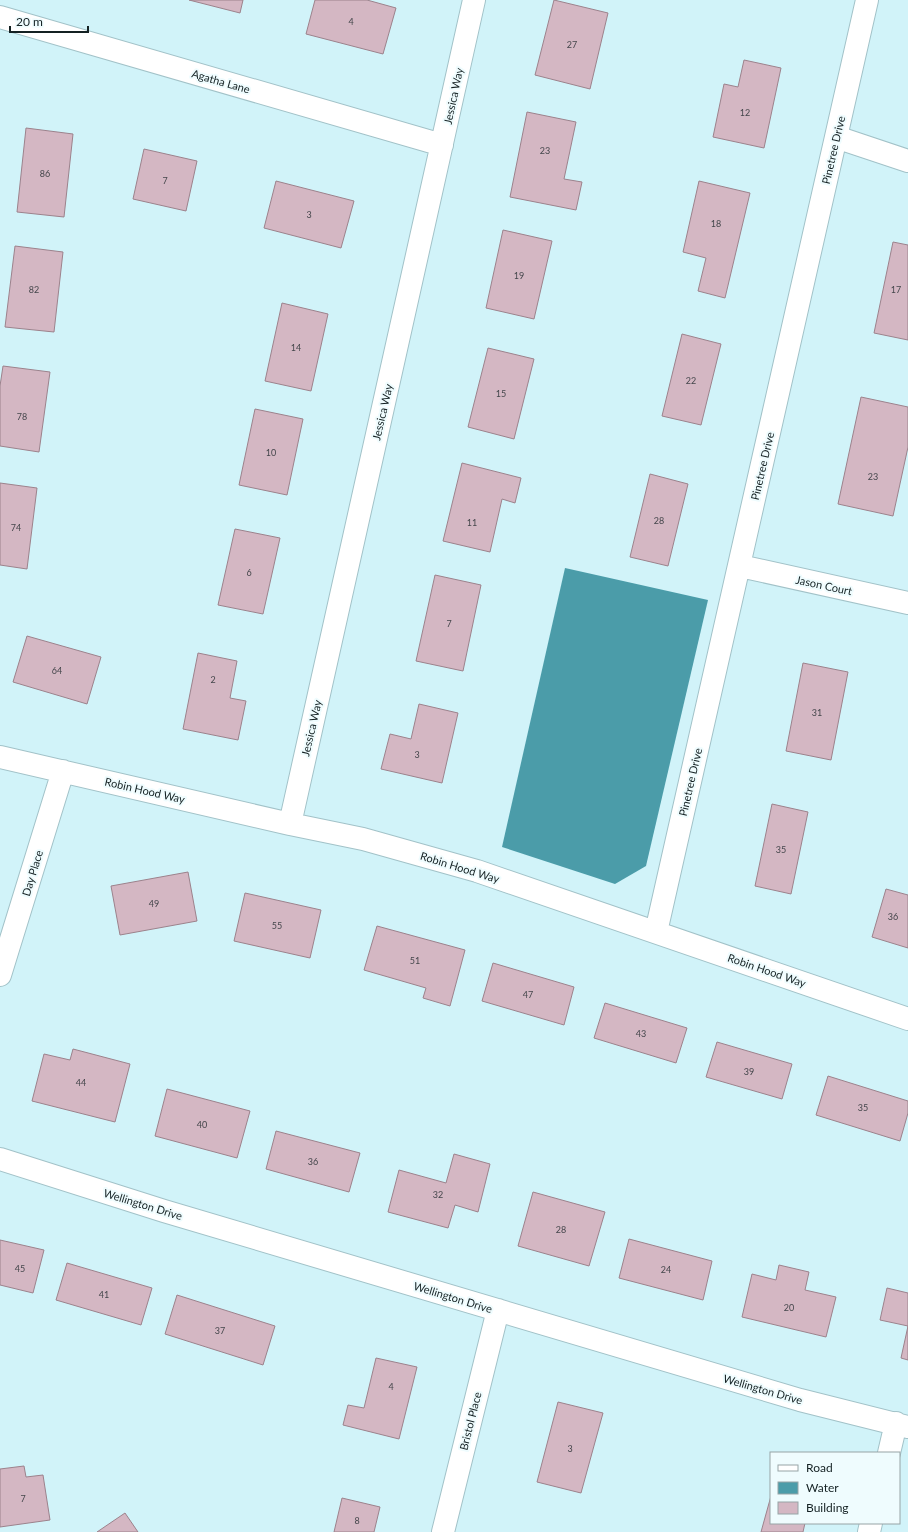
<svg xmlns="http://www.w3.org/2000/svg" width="908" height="1532" font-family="Lato,sans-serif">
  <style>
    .water { fill: #4b9ca9 }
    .building { fill: #d4b7c3; stroke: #9c828c }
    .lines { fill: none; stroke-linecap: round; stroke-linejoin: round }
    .minor-casing { stroke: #a2c2c8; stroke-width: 24 }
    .minor { stroke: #fff; stroke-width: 22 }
    .labels { text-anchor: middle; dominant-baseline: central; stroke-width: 4; stroke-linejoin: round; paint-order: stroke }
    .number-label { font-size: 9px; fill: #44464b }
    .street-label { font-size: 11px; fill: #142123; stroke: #effcfe }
  </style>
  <rect width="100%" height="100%" fill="#d1f3f9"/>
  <!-- water -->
  <path class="water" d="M 565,568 L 708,600 L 646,866 L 615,884 L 502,847 Z"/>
  <!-- building -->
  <path class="building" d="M 189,0 L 243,0 L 240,13 Z
    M 315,0 L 367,0 L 396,8 L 383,54 L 306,34 Z
    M 554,0 L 608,13 L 590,89 L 535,75 Z
    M 744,60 L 781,68 L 764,148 L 713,137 L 724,84 L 738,87 Z
    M 527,112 L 576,122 L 564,179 L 582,182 L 576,210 L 510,197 Z
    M 26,128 L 73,134 L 64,217 L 17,212 Z
    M 144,149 L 197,161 L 186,211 L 133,199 Z
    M 276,181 L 354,201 L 341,248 L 264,228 Z
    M 699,181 L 750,193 L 725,298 L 698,291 L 706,258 L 683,252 Z
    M 503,230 L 552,241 L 534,319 L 486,308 Z
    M 893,242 L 908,245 L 908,340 L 874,333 Z
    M 15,246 L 63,252 L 54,332 L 5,327 Z
    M 282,303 L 328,314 L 311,391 L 265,381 Z
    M 682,334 L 721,344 L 701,425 L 662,416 Z
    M 488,348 L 534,359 L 514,439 L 468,427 Z
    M 3,366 L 50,372 L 39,452 L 0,446 L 0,386 Z
    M 861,397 L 908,407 L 908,447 L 893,516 L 838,504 Z
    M 255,409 L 303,419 L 287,495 L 239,485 Z
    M 462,463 L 521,478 L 515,503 L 502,499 L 490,552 L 443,541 Z
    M 650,474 L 688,484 L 668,566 L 630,557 Z
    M 0,483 L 37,488 L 27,569 L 0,565 Z
    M 235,529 L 280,538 L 263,614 L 218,605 Z
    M 435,575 L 481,585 L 463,671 L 416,661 Z
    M 27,636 L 101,657 L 87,704 L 13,682 Z
    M 198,653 L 237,661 L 230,698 L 246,701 L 238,740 L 183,729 Z
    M 803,663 L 848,672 L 831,760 L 786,751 Z
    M 419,704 L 458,713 L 442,783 L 381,769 L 390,734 L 411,739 Z
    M 772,804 L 808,812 L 791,894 L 755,886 Z
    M 188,872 L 197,921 L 120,935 L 111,886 Z
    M 886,889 L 908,895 L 908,948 L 872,937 Z
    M 245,893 L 321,910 L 310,958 L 234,941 Z
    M 377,926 L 465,950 L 450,1006 L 423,998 L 426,988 L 364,970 Z
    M 493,963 L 574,987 L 564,1025 L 482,1001 Z
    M 605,1003 L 687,1028 L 676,1063 L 594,1038 Z
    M 717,1042 L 792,1064 L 782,1099 L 706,1077 Z
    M 73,1049 L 130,1064 L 115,1122 L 32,1101 L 44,1054 L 70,1060 Z
    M 828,1076 L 908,1101 L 908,1113 L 900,1141 L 816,1115 Z
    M 167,1089 L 250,1111 L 237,1158 L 155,1136 Z
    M 276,1131 L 360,1153 L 349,1192 L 266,1169 Z
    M 454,1154 L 490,1164 L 478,1212 L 455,1205 L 448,1228 L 388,1212 L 399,1170 L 446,1183 Z
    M 533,1192 L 605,1212 L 589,1266 L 518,1246 Z
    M 629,1239 L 712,1261 L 703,1300 L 619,1278 Z
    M 0,1240 L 44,1250 L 33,1293 L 0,1285 Z
    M 67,1263 L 152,1288 L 141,1325 L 56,1300 Z
    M 779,1265 L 809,1272 L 805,1290 L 836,1297 L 826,1337 L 742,1317 L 752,1274 L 776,1280 Z
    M 887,1288 L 908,1293 L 908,1360 L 901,1358 L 908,1326 L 880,1320 Z
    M 177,1295 L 275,1326 L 263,1365 L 165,1334 Z
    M 376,1358 L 417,1367 L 399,1439 L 343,1425 L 348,1405 L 364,1408 Z
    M 558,1402 L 603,1413 L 581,1493 L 537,1482 Z
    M 24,1466 L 26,1477 L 43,1475 L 50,1520 L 0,1527 L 0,1469 Z
    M 771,1496 L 771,1523 L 805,1523 L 803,1532 L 761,1532 Z
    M 342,1498 L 380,1507 L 374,1532 L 334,1532 Z
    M 125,1513 L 138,1532 L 97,1532 Z"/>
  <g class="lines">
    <!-- minor casing -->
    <g class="minor-casing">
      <path id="minor" d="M 0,17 L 442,145
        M 836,137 L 908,161
        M 740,566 L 908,603
        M 0,757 L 290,824 L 363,839 L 477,871 L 908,1019
        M 290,824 L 474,0
        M 656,932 L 867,0
        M 0,975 L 63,771
        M 0,1159 L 164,1211 L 800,1400 L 908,1427
        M 889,1453 L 896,1423
        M 443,1532 L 498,1310
        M 869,1532 L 871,1523"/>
    </g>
    <!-- minor -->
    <use href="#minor" class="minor"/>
  </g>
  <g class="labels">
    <!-- number labels -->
    <g class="number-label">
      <text x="351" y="21">4</text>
      <text x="572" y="44">27</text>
      <text x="745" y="112">12</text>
      <text x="545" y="150">23</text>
      <text x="45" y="173">86</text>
      <text x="165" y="180">7</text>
      <text x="309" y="214">3</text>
      <text x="716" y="223">18</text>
      <text x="519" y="275">19</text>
      <text x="34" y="289">82</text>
      <text x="896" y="289">17</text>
      <text x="296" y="347">14</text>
      <text x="691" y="380">22</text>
      <text x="501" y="393">15</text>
      <text x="22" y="416">78</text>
      <text x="271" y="452">10</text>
      <text x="873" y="476">23</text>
      <text x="659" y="520">28</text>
      <text x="472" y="522">11</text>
      <text x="16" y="527">74</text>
      <text x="249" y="572">6</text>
      <text x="449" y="623">7</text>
      <text x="57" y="670">64</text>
      <text x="213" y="679">2</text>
      <text x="817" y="712">31</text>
      <text x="417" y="754">3</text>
      <text x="781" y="849">35</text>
      <text x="154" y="903">49</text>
      <text x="893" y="916">36</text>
      <text x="277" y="925">55</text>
      <text x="415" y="960">51</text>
      <text x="528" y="994">47</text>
      <text x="641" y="1033">43</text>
      <text x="749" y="1071">39</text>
      <text x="81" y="1082">44</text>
      <text x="863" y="1107">35</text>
      <text x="202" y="1124">40</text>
      <text x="313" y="1161">36</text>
      <text x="438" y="1194">32</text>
      <text x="561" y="1229">28</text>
      <text x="20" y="1268">45</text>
      <text x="666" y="1269">24</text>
      <text x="104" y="1294">41</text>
      <text x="789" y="1307">20</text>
      <text x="220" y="1330">37</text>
      <text x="391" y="1386">4</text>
      <text x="570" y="1448">3</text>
      <text x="23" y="1498">7</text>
      <text x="357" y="1520">8</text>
    </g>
    <!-- street labels -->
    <g class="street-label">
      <text transform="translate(221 81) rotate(16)">Agatha Lane</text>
      <text transform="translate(453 96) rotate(-78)">Jessica Way</text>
      <text transform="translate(833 150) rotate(-77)">Pinetree Drive</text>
      <text transform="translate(382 412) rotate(-77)">Jessica Way</text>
      <text transform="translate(762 466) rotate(-77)">Pinetree Drive</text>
      <text transform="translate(824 585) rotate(12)">Jason Court</text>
      <text transform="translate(311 728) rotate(-77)">Jessica Way</text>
      <text transform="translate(690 782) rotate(-77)">Pinetree Drive</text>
      <text transform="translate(145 790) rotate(13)">Robin Hood Way</text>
      <text transform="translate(460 867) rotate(17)">Robin Hood Way</text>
      <text transform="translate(32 873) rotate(-73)">Day Place</text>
      <text transform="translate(767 970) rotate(19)">Robin Hood Way</text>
      <text transform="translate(143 1204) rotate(17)">Wellington Drive</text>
      <text transform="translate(453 1297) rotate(17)">Wellington Drive</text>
      <text transform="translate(763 1389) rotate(16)">Wellington Drive</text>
      <text transform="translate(470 1421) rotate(-76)">Bristol Place</text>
    </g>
  </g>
  <!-- legend -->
  <rect x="770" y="1452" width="130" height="72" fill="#effcfe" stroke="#97a4a6"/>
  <rect x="778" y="1465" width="20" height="6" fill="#ffffff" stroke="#97a4a6"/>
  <text x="806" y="1472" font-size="12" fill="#142123">Road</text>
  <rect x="778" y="1482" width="20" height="12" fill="#4b9ca9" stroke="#97a4a6"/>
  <text x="806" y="1492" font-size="12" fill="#142123">Water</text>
  <rect x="778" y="1502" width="20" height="12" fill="#d4b7c3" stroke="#97a4a6"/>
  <text x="806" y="1512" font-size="12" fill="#142123">Building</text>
  <!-- scale -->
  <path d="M10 26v6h78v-6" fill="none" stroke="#142123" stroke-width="2"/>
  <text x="16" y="26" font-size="12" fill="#142123" stroke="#effcfe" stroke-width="3" paint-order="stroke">20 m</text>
</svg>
